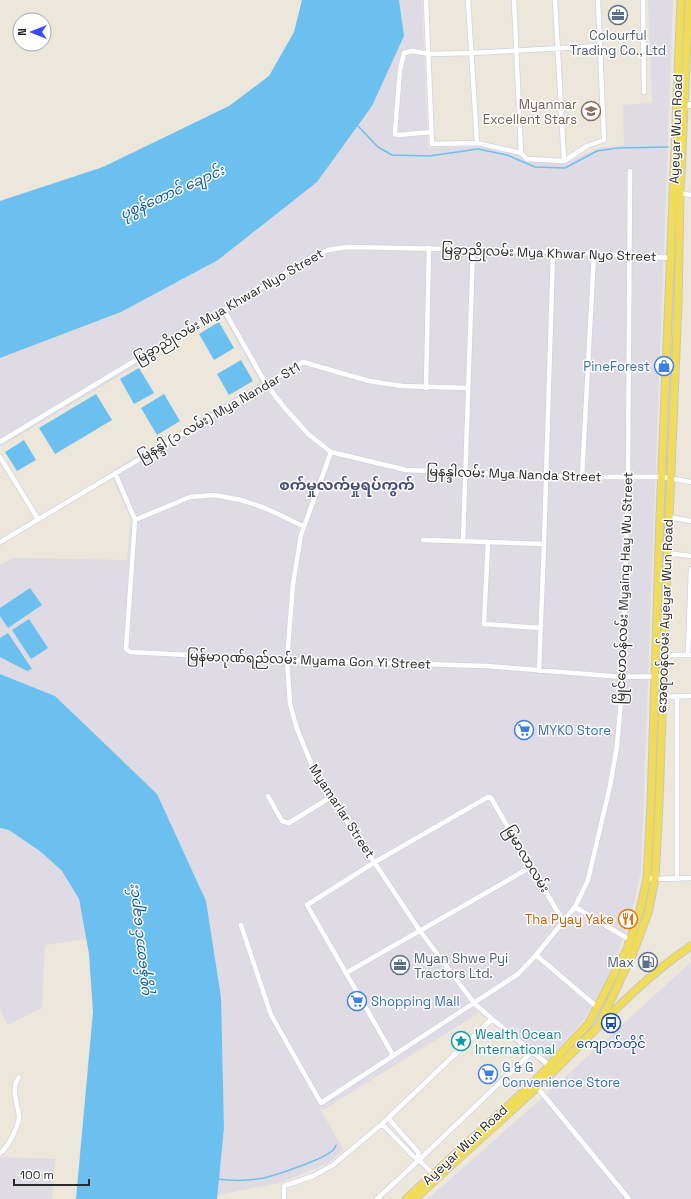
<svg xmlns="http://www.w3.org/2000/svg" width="691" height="1199" font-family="'Space Grotesk','Noto Sans Myanmar',sans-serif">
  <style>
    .industrial { fill: #dfdbe4 }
    .water { fill: #6cc0ef }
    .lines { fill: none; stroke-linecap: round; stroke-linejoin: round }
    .stream { stroke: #6cc0ef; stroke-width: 1.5 }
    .street-casing { stroke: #d0d2e2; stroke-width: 6 }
    .secondary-casing { stroke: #d0d2e2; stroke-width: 8 }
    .primary-casing { stroke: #c7c7c7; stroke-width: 9 }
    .street { stroke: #fff; stroke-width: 4.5 }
    .secondary { stroke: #fff; stroke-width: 6 }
    .primary { stroke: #f1dc5a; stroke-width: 7 }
    .labels { text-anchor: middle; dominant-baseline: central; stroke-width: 3; stroke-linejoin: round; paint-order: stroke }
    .service-label { font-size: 13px; fill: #4e5e75; stroke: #fff }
    .education-label { font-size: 13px; fill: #785e54; stroke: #fff; text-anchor: end }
    .street-label { font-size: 13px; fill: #292929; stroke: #fff }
    .shop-label { font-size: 13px; fill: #366cbe; stroke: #fff; text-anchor: start }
    .food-label { font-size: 13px; fill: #c56008; stroke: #fff; text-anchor: end }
    .culture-label { font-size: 13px; fill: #0d838f; stroke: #fff; text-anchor: start }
    .transit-label { font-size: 13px; fill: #164399; stroke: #fff }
    .water-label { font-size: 14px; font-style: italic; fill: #0c5c9a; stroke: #fff }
    .quarter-label { font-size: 15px; font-weight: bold; fill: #494e7a; stroke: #fff }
  </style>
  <rect width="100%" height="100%" fill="#ece6db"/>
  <!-- industrial -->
  <path class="industrial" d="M 399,0 L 422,0 L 428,148 L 479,146 L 516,154 L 526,161 L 564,164 L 598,148 L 624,145 L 623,105 L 652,103 L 648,0 L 673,0 L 641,870 L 631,916 L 614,964 L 585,1018 L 544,1066 L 479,1013 L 321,1111 L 344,1150 L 328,1163 L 280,1183 L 217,1195 L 224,1128 L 221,997 L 206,901 L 55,696 L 0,674 L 0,565 L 13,558 L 127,560 L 131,520 L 110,472 L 260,382 L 222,315 L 0,447 L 0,358 L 121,312 L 317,182 L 372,106 L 404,36 Z
    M 0,828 L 9,830 L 41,852 L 62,871 L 79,899 L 86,939 L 45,945 L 42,1008 L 8,1025 L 0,1009 Z
    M 691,962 L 691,1199 L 428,1199 L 542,1098 Z
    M 0,1157 L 55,1159 L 52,1199 L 0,1199 Z"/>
  <!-- water -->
  <path class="water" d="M 302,0 L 399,0 L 404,36 L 372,106 L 317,182 L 218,260 L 121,312 L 0,358 L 0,201 L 103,167 L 229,106 L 269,76 L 294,32 Z
    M 219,322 L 234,348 L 214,360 L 199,334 Z
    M 241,360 L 253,381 L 229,395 L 217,374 Z
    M 139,368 L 154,393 L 134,404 L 120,379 Z
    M 96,394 L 112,420 L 55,454 L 39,428 Z
    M 164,394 L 180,421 L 157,435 L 141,408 Z
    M 24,440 L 36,460 L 17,471 L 5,452 Z
    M 30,588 L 42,605 L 8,628 L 0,616 L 0,608 Z
    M 29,619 L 48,648 L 31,659 L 12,630 Z
    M 8,633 L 32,669 L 27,671 L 0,657 L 0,638 Z
    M 0,674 L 55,696 L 157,794 L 206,901 L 221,997 L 224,1128 L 217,1199 L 76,1199 L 93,1012 L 89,954 L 79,899 L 62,871 L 41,852 L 9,830 L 0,828 Z"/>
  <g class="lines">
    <!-- stream -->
    <path class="stream" d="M 356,124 L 378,147 L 392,155 L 429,156 L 478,149 L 507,155 L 535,167 L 565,168 L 597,151 L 618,148 L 668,147
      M 217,1179 C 232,1181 248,1181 264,1178 C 276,1175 325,1159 333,1150 C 335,1149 335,1147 336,1145"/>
    <!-- street casing -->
    <g class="street-casing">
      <path id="street" d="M 426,0 L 432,144 L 477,143 L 521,153 L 527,159 L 564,161 L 587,146 L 604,140 L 598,0
        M 468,0 L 477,143
        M 514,0 L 521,153
        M 555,0 L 564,161
        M 643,0 L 644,92
        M 431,132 L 398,135 L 395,134 L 395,131 L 400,70 L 404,53 L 412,51 L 429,54 L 471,53 L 600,46
        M 679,193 L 691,195
        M 224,310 L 266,384 L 284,407 L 308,434 L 331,452 L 406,470 L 582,477 L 662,477 L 691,482
        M 426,388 L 429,248
        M 0,442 L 161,345 L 224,310 L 317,254 L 328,250 L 348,247 C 456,249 564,251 671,258
        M 331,452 L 301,535 L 293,584 L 287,660 L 290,704 L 297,729 L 313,768 L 321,782 L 420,931 L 474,1003 L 492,1019 L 551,1067
        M 0,457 L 38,519
        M 115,473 L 135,520 L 126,649 L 130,652 L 287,660 L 487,666 L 623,677 L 663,676
        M 582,477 L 594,254
        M 669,517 L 691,521
        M 135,520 L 190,497 L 214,495 L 241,500 L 265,508 L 303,526
        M 423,540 L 488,542
        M 463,541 L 473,249
        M 0,542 L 303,362 L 369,381 L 402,386 L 467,388
        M 667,553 L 691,556
        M 541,628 L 484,624 L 488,542 L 544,544
        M 664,655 L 689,655
        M 688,655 L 691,569
        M 539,671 L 544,544 L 553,252
        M 654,697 L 691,696
        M 268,796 L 282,821 L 289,823 L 331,797
        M 647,878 L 655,879 L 691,878
        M 677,879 L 677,697
        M 575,907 L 630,940
        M 241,925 L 271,1015 L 321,1103 L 518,974 L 536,955 L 575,907 L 588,880 L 610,786 L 617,746 L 623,677 L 628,478 L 630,171
        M 536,955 L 597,1007
        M 346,973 L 531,867
        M 393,1055 L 307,905 L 375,862 L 488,797 L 491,798 L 563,921
        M 537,1087 L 629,1199
        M 388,1118 L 418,1152 L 419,1160
        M 382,1124 L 413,1156 L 419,1160 L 435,1176
        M 0,1153 C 7,1150 19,1125 19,1117 C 18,1103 10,1089 19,1077
        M 284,1199 L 284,1186 L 313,1176 L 333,1165 L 382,1124 L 492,1019
        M 377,1199 L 419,1160 L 532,1052"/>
    </g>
    <!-- secondary casing -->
    <g class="secondary-casing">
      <path id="secondary" d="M 681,106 L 691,105"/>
    </g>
    <!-- primary casing -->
    <g class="primary-casing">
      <path id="primary" d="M 598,1027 L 633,953 L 648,913 L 655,879 L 659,804 L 669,517 L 678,304 L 680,193 L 689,0
        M 406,1199 L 533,1083 L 589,1023 L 627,949 L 640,910 L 647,878 L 651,804 L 660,516 L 681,0
        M 415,1199 C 462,1154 512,1112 558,1067 C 601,1025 641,979 691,946"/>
    </g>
    <!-- street -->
    <use href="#street" class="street"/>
    <!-- secondary -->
    <use href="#secondary" class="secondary"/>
    <!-- primary -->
    <use href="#primary" class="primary"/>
  </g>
  <!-- icons -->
  <defs>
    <g id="office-ring" transform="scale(1)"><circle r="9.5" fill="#fff" stroke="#5c6f8a" stroke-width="1.5"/><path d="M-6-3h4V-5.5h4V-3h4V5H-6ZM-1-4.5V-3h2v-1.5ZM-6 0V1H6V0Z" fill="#5c6f8a"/></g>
    <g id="school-ring" transform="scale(1)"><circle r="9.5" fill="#fff" stroke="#8d6e63" stroke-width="1.5"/><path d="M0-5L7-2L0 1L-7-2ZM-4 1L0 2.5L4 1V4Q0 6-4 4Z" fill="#8d6e63"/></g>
    <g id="shop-ring" transform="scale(1)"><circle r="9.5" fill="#fff" stroke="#3f7fe0" stroke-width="1.5"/><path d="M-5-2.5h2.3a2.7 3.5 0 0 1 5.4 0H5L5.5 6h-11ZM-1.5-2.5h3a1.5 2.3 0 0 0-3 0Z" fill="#3f7fe0"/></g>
    <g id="supermarket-ring" transform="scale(1)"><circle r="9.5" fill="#fff" stroke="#3f7fe0" stroke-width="1.5"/><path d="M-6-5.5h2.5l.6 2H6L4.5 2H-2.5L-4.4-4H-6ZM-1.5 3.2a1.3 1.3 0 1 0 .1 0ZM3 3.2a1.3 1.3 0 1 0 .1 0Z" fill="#3f7fe0"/></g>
    <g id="restaurant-ring" transform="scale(1)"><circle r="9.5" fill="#fff" stroke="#e8710a" stroke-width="1.5"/><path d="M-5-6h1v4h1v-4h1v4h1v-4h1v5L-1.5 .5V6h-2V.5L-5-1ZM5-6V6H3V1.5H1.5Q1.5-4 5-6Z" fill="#e8710a"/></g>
    <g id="fuel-ring" transform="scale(1)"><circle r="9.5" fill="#fff" stroke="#5c6f8a" stroke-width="1.5"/><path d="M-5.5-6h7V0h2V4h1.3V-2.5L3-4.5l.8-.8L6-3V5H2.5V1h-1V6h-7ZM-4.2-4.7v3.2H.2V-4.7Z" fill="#5c6f8a"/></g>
    <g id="bus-ring" transform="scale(1)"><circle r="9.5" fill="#fff" stroke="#1a4fb4" stroke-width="1.5"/><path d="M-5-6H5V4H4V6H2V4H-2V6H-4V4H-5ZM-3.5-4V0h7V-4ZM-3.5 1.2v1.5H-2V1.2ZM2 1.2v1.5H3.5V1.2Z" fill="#1a4fb4"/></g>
    <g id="sight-ring" transform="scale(1)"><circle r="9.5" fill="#fff" stroke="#0f9aa8" stroke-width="1.5"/><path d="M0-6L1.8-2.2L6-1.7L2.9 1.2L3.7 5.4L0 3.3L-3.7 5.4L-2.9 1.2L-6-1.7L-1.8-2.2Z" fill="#0f9aa8"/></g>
  </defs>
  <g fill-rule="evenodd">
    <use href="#office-ring" x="618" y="15"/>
    <use href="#school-ring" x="591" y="111"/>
    <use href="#shop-ring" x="664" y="366"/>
    <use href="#supermarket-ring" x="524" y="730"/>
    <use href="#restaurant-ring" x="628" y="919"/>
    <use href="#fuel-ring" x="648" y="962"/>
    <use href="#office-ring" x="400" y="965"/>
    <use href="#supermarket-ring" x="357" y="1001"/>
    <use href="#bus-ring" x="611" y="1023"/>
    <use href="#sight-ring" x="461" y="1041"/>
    <use href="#supermarket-ring" x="488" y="1074"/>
  </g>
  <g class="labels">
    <!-- service labels -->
    <g class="service-label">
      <text x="618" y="35">Colourful<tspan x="618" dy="15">Trading Co., Ltd</tspan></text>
      <text x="414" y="958" text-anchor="start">Myan Shwe Pyi<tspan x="414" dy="15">Tractors Ltd.</tspan></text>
      <text x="634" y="962" text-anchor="end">Max</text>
    </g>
    <!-- education labels -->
    <g class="education-label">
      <text x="577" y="104">Myanmar<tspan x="577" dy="15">Excellent Stars</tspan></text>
    </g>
    <!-- street labels -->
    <g class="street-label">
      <text transform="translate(676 129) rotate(-88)">Ayeyar Wun Road</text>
      <text transform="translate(549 253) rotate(2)">မြခွာညိုလမ်း Mya Khwar Nyo Street</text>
      <text transform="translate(229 306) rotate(-30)">မြခွာညိုလမ်း Mya Khwar Nyo Street</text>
      <text transform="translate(219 412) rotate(-30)">မြနန္ဒါ (၁ လမ်း) Mya Nandar St1</text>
      <text transform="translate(514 474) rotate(2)">မြနန္ဒါလမ်း Mya Nanda Street</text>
      <text transform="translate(624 588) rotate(-88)">မြိုင်ဟေဝန်လမ်း Myaing Hay Wu Street</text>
      <text transform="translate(665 616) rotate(-88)">အေရာဝန်လမ်း Ayeyar Wun Road</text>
      <text transform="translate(309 660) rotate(2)">မြန်မာဂုဏ်ရည်လမ်း Myama Gon Yi Street</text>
      <text transform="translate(342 811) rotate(57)">Myamarlar Street</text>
      <text transform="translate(527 859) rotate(59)">မြမာလာလမ်း</text>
      <text transform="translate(465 1145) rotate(-43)">Ayeyar Wun Road</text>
    </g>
    <!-- shop labels -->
    <g class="shop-label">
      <text x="650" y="366" text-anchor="end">PineForest</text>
      <text x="538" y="730">MYKO Store</text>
      <text x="371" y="1001">Shopping Mall</text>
      <text x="502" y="1067">G &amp; G<tspan x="502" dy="15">Convenience Store</tspan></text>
    </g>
    <!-- food labels -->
    <g class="food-label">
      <text x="614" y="919">Tha Pyay Yake</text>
    </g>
    <!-- culture labels -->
    <g class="culture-label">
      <text x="475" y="1034">Wealth Ocean<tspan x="475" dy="15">International</tspan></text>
    </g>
    <!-- transit labels -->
    <g class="transit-label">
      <text x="611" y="1043">ကျောက်တိုင်</text>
    </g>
    <!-- water labels -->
    <g class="water-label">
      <text transform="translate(172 192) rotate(-24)">ပုစွန်တောင် ချောင်း</text>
      <text transform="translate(139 941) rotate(-96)">ပုစွန်တောင် ချောင်း</text>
    </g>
    <!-- quarter labels -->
    <g class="quarter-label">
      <text x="347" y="484">စက်မှုလက်မှုရပ်ကွက်</text>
    </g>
  </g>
  <!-- north arrow -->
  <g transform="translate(32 32) rotate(270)"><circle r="19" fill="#ffffff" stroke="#a9a9a9"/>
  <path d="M0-3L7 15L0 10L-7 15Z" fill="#394bfb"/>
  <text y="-6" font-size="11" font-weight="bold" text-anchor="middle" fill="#292929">N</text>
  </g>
  <!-- scale -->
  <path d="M14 1179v6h75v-6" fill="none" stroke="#292929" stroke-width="2"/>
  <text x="20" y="1179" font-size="12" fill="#292929" stroke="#ffffff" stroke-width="3" paint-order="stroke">100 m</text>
</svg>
